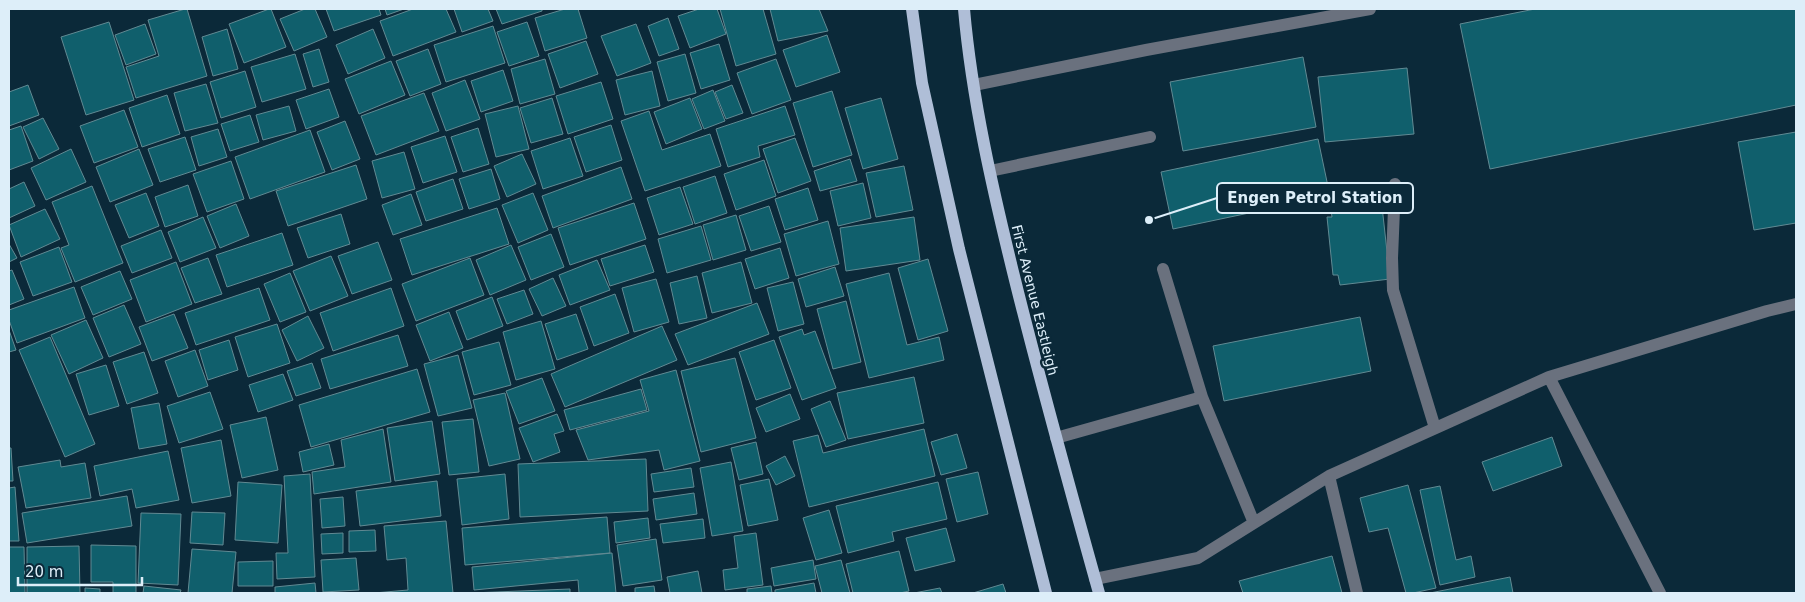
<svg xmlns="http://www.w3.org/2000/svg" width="1805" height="602" font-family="'DejaVu Sans',sans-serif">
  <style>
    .building { fill: #105f6c; stroke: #618a93 }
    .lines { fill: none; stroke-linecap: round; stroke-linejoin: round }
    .minor { stroke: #6a717e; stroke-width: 12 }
    .major { stroke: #afbed7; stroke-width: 12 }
    .labels { text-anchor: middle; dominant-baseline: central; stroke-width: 5; stroke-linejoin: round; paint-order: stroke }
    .street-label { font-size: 14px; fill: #ddeef9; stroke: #0b2939 }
    .leader { fill: none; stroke: #ddeef9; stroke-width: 2 }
    .callout-dot { fill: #ddeef9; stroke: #0b2939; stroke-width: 2 }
    .callout { fill: #0b2939; stroke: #ddeef9; stroke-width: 2 }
    .callout-label { font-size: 15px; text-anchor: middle; font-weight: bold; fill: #ddeef9 }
  </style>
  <rect width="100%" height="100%" fill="#0b2939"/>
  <!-- building -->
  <path class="building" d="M 185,9 L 187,9 L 207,76 L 136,98 L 126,67 L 159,56 L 148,20 Z
    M 269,9 L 271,9 L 286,47 L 244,63 L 229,24 Z
    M 305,9 L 315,9 L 327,37 L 294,51 L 280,19 Z
    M 326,9 L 379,9 L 381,15 L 334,31 Z
    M 385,9 L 404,9 L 387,15 Z
    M 413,9 L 446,9 L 456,32 L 393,56 L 380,21 Z
    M 454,9 L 488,9 L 493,21 L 462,32 Z
    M 496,9 L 542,9 L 542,11 L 502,24 Z
    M 565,9 L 578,9 L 587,38 L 545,51 L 535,18 Z
    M 699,9 L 717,9 L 726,34 L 690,48 L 678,16 Z
    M 720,9 L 763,9 L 776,54 L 736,66 Z
    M 770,9 L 819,9 L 828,31 L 778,41 Z
    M 1535,9 L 1796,9 L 1796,105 L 1490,169 L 1460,24 Z
    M 668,18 L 679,49 L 659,56 L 648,26 Z
    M 109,22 L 134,100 L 86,115 L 61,37 Z
    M 527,22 L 539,56 L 509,66 L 497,32 Z
    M 145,24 L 156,54 L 126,65 L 115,35 Z
    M 636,24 L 651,63 L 617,76 L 601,36 Z
    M 493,26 L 505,63 L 446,82 L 434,45 Z
    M 227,29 L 238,69 L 213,76 L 202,37 Z
    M 373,29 L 385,58 L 348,74 L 336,45 Z
    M 827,35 L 840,72 L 796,87 L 783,50 Z
    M 586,41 L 598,74 L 560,88 L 548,54 Z
    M 719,44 L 730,80 L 701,89 L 690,53 Z
    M 319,49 L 329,82 L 313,87 L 303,54 Z
    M 428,49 L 441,84 L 410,96 L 396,61 Z
    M 295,54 L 306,89 L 262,102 L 251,67 Z
    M 685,54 L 696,93 L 668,101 L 657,62 Z
    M 1303,57 L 1316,127 L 1183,151 L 1170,82 Z
    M 545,59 L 555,94 L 520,104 L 511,69 Z
    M 776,59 L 791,100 L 752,114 L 737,73 Z
    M 391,61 L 405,95 L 359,114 L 345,79 Z
    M 1407,68 L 1414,134 L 1325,142 L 1318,77 Z
    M 503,70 L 513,101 L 481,112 L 471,81 Z
    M 245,71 L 256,107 L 221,118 L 210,82 Z
    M 652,71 L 660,106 L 625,115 L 616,80 Z
    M 465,80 L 480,119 L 446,131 L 432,93 Z
    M 601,82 L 613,119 L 568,134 L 556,96 Z
    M 206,84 L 218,123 L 185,131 L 174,93 Z
    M 28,85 L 39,115 L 9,126 L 9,92 Z
    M 732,85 L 743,113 L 726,119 L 715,92 Z
    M 329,89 L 339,117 L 306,129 L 296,100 Z
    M 713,90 L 725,121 L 704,129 L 692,99 Z
    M 832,91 L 852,155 L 813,167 L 793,103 Z
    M 424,93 L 439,131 L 376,155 L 361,116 Z
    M 167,95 L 180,134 L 142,147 L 129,108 Z
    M 552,98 L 563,134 L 531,143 L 520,108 Z
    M 690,98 L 702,129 L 666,144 L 654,112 Z
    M 881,98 L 898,159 L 863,169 L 845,108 Z
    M 289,106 L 296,131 L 263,140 L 256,115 Z
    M 518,106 L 529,149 L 496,157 L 485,114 Z
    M 785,106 L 795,135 L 758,146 L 760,157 L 728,167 L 716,129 Z
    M 124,110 L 138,147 L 94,163 L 80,126 Z
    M 649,111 L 662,150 L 710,134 L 721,166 L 645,191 L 621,121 Z
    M 250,115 L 259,142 L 230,151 L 221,124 Z
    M 43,118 L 59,149 L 39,159 L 23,127 Z
    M 345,121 L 360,159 L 332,170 L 317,132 Z
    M 611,125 L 622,160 L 586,172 L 574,137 Z
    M 21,126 L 33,161 L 9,170 L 9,130 Z
    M 478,128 L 489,164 L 463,172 L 451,137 Z
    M 218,129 L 227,157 L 199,166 L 191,137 Z
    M 310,130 L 325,172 L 250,199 L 235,157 Z
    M 1796,132 L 1796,223 L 1754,230 L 1738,142 Z
    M 445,136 L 457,172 L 423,183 L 411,147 Z
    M 185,137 L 196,170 L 160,182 L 148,149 Z
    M 570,138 L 583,176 L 543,189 L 531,151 Z
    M 795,138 L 811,181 L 778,193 L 763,149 Z
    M 1318,139 L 1330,196 L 1173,229 L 1161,172 Z
    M 71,149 L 86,182 L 46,200 L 31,168 Z
    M 139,149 L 153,185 L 110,202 L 96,167 Z
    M 404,152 L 415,189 L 382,198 L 372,161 Z
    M 522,154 L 536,184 L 507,197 L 494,166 Z
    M 850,159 L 857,181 L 820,191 L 814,171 Z
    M 764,160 L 776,196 L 736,210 L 724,174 Z
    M 231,161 L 244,199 L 207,212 L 193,174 Z
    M 356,165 L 367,199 L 288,226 L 276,191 Z
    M 904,166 L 913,210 L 876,217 L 866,173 Z
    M 621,167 L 632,199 L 553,228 L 542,196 Z
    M 491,169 L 500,199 L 469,209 L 459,179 Z
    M 715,176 L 727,213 L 695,224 L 683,187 Z
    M 453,179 L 463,209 L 426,221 L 416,192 Z
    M 24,182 L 35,206 L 9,218 L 9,189 Z
    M 863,183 L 871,218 L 838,226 L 830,191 Z
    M 188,185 L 198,216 L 165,227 L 155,197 Z
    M 92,186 L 123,263 L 75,282 L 61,248 L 69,245 L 52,202 Z
    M 680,187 L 693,224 L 659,235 L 647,198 Z
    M 808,188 L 818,220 L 785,230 L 775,199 Z
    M 146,193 L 159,226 L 129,238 L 115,205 Z
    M 533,193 L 548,230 L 518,243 L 502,205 Z
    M 411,194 L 422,225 L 393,235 L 382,205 Z
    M 1381,197 L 1390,279 L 1340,285 L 1338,275 L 1333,275 L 1327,217 L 1332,217 L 1330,202 Z
    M 634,203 L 646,239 L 570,265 L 558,228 Z
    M 236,204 L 249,236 L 220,248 L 207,216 Z
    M 769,206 L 781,242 L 751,251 L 739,216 Z
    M 497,208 L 509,244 L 412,275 L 400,239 Z
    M 45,209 L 60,239 L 21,257 L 9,225 Z
    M 341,214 L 350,244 L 308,258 L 297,228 Z
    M 736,215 L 746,250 L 713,260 L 703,225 Z
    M 203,217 L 216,248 L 180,262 L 168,232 Z
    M 914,217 L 920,260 L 846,271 L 840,228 Z
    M 828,221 L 839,264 L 796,276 L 784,234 Z
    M 701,226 L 711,260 L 667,273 L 658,239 Z
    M 161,230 L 172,258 L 132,273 L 121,246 Z
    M 282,233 L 293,265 L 227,287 L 216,255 Z
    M 551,234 L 564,267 L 531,280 L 518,247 Z
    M 378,242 L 392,280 L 352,294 L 338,256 Z
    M 9,244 L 17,258 L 9,262 Z
    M 511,245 L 526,280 L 490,295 L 476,260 Z
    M 645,245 L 654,272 L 610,286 L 601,259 Z
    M 59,247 L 72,282 L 33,296 L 20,262 Z
    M 780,248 L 789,278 L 755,289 L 745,259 Z
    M 331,256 L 348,296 L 310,311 L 293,271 Z
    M 208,258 L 222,294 L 195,303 L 181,268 Z
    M 470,258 L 484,295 L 416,321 L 402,284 Z
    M 928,259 L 948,331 L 918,340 L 898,268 Z
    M 597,260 L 610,290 L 570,305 L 559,275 Z
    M 176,262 L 192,304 L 146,322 L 130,280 Z
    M 741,262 L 752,303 L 712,313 L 702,273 Z
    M 835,267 L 844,296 L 806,307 L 798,279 Z
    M 12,270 L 24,299 L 9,305 L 9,271 Z
    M 120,271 L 132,299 L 93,315 L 81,287 Z
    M 290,273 L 306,312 L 280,322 L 264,284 Z
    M 889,273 L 907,345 L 939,337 L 944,360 L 869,378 L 846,284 Z
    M 697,276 L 707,318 L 679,324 L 670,283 Z
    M 553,278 L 566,306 L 542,316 L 529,289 Z
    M 656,279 L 669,322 L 634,332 L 622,288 Z
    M 793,282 L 804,324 L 778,331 L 767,288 Z
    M 74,287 L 85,318 L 17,343 L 9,320 L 9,310 Z
    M 259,288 L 270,320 L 196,345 L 185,313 Z
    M 391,288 L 404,326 L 333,351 L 320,313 Z
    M 524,290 L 533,314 L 507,324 L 497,299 Z
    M 615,294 L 629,333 L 594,346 L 580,307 Z
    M 492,297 L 503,326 L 467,340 L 456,311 Z
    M 846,301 L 861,362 L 833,369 L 817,309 Z
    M 757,303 L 769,334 L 688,365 L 675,334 Z
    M 124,305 L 141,344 L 109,357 L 93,318 Z
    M 449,312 L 463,348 L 430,361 L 416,325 Z
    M 174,314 L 188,348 L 152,361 L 139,327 Z
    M 576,314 L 588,349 L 557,360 L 545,324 Z
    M 308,316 L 324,348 L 297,361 L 282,330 Z
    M 1360,317 L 1371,371 L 1224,401 L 1213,346 Z
    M 86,320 L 103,358 L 69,374 L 51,335 Z
    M 541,321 L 555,369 L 516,380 L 503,332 Z
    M 277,324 L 290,363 L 248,377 L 235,337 Z
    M 662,326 L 677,360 L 565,407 L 551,374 Z
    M 802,329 L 804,335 L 815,331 L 836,388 L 802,400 L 779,337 Z
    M 9,330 L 16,350 L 9,352 Z
    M 398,335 L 408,366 L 330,389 L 321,359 Z
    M 50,337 L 95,444 L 65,457 L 19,350 Z
    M 229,340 L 238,370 L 208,380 L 199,350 Z
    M 774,340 L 791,388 L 756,400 L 739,352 Z
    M 499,342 L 511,385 L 474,395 L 462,352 Z
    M 195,350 L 208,386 L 178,397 L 165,361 Z
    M 144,352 L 158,393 L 127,404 L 113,362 Z
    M 458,355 L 472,408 L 438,416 L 424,364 Z
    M 735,358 L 756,438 L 701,452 L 681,371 Z
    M 312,363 L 321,388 L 296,396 L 287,371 Z
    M 106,365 L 119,406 L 89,415 L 76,374 Z
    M 417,369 L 430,412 L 311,447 L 299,405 Z
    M 676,370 L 700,461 L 664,470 L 659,450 L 588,460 L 576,430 L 649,411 L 640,380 Z
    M 283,374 L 293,400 L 258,412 L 249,385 Z
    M 914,377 L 924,423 L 848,439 L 837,393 Z
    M 542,378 L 555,411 L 519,424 L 506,391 Z
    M 641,389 L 647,410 L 570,430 L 564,410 Z
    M 210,392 L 223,429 L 179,443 L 167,406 Z
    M 505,393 L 520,459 L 489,466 L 473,400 Z
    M 790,394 L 800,419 L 766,432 L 756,408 Z
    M 830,401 L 846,440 L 826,447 L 811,409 Z
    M 159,403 L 167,444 L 139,449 L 131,408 Z
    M 557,414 L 564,431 L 554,434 L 560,452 L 533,462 L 519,428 Z
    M 266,417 L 278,470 L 242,478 L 230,425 Z
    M 473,419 L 479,472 L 449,475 L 442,422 Z
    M 432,421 L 440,474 L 395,481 L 387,428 Z
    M 383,429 L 391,482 L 314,494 L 312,472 L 345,467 L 341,440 Z
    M 924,429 L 935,476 L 809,507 L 793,441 L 818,435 L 823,453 Z
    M 957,434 L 967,468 L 941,475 L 931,442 Z
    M 1552,437 L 1562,466 L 1493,491 L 1482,462 Z
    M 221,440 L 231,496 L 192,503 L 181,448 Z
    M 756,442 L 763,474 L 739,480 L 731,448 Z
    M 329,444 L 334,465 L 303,472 L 299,452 Z
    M 9,448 L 11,448 L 13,481 L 9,481 Z
    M 168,451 L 179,500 L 136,508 L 132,489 L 100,496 L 94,466 Z
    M 785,456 L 795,476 L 776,485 L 766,466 Z
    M 646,459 L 648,511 L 520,517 L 518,464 Z
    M 60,460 L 61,467 L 85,463 L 91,498 L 26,508 L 18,467 Z
    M 731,462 L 743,531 L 712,536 L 700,468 Z
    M 691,468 L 694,487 L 654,492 L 651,474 Z
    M 978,472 L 988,514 L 957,522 L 946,479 Z
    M 310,474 L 315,577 L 277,579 L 276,553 L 288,553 L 284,476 Z
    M 505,474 L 509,519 L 462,525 L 457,479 Z
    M 769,479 L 778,520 L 748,526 L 740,485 Z
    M 437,481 L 441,516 L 360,526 L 356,491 Z
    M 238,482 L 282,485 L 278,543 L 235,540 Z
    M 938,482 L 947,519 L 892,532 L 894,541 L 848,553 L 836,506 Z
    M 1408,485 L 1436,588 L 1413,593 L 1406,593 L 1388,528 L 1369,532 L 1360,498 Z
    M 1440,486 L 1456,560 L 1471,556 L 1475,577 L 1440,585 L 1420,490 Z
    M 15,487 L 19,541 L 9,541 L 9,488 Z
    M 694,493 L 697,514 L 656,520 L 653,499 Z
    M 127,496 L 132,526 L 27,543 L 22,513 Z
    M 343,497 L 345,526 L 322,528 L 320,499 Z
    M 829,510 L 842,553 L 816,560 L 803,518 Z
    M 192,512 L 225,513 L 223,545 L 190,543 Z
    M 141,513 L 181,514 L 178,585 L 138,583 Z
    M 607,517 L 610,553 L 465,565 L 462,528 Z
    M 648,518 L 650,538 L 616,543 L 614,522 Z
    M 703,519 L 705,538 L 663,543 L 660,524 Z
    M 446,521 L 453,593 L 374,593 L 408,590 L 406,558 L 387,560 L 384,526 Z
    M 946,528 L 955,561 L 915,571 L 906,538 Z
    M 375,530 L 376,551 L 349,552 L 349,531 Z
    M 343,533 L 343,553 L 322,554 L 321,534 Z
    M 756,533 L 763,585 L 725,590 L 723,570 L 738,568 L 734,536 Z
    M 656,539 L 662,580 L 623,586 L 617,545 Z
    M 91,545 L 136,546 L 136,593 L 113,593 L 113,582 L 91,582 Z
    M 79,546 L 80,593 L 27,593 L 27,547 Z
    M 9,547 L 24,547 L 25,593 L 9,593 Z
    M 192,549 L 236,552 L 232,593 L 188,593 Z
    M 899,551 L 909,591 L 900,593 L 853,593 L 846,564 Z
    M 612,553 L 616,593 L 579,593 L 578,580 L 474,590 L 472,567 Z
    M 1332,556 L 1342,593 L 1243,593 L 1239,581 Z
    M 356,558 L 359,590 L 323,592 L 321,560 Z
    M 813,560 L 816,579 L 774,586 L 771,568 Z
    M 841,560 L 850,593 L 822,593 L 815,566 Z
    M 273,561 L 273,586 L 238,586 L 238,562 Z
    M 698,571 L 702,593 L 670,593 L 667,577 Z
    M 1510,577 L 1513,593 L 1430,593 Z
    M 315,583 L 316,593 L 275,593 L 275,587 Z
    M 814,583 L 816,593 L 775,593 L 775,590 Z
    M 1003,584 L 1006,593 L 973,593 Z
    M 144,586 L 181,590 L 180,593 L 143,593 Z
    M 654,586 L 655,593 L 635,593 L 635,588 Z
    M 771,586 L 772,593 L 747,593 L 747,589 Z
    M 85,588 L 100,589 L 100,593 L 85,593 Z
    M 940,588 L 942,593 L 914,593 Z
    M 570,589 L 570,593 L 471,593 Z"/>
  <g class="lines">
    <!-- minor -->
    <path class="minor" d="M 974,85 L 1146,50 L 1370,9
      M 990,171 L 1150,137
      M 1395,184 L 1392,258 L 1393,290 L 1435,428
      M 1163,269 L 1202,397 L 1254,523
      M 1549,377 L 1660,593
      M 1056,438 L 1202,397
      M 1329,476 L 1357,593
      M 1095,579 L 1198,558 L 1329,476 L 1549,377 L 1767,311 L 1796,304"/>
    <!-- major -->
    <path class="major" d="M 912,9 L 922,83 L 959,249 L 1046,593
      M 964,9 C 972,100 993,191 1015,280 C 1041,385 1070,489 1099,593"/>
  </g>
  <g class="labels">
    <!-- street labels -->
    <g class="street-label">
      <text transform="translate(1035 300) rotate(76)">First Avenue Eastleigh</text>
    </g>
  </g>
  <!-- callouts -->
  <path class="leader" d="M1149 220L1217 198"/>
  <circle class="callout-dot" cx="1149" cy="220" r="5"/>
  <rect class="callout" x="1217" y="183" width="196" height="30" rx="5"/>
  <g class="callout-label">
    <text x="1315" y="203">Engen Petrol Station</text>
  </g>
  <!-- border -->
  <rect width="1805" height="602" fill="none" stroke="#ddeef9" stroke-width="20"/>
  <!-- scale -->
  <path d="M18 577v8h124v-8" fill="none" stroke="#ddeef9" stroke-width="2.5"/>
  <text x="25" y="577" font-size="15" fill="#ddeef9" stroke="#0b2939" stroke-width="4" paint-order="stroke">20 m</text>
</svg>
